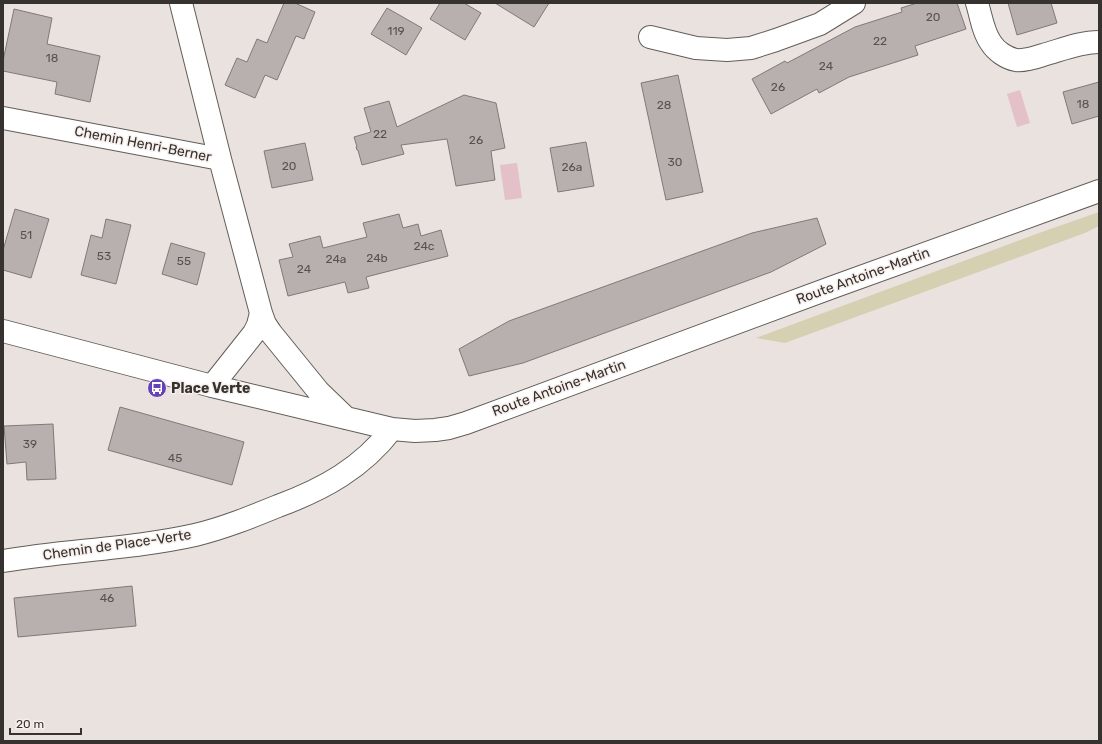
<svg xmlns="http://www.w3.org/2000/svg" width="1102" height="744" font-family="Rubik,sans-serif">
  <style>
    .green { fill: #d6d0b3 }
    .water { fill: #e4c0c9 }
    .building { fill: #b8b0af; stroke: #807977 }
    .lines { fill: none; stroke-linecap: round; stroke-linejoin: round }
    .minor-casing { stroke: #635d59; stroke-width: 24 }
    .minor { stroke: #fff; stroke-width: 22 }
    .labels { text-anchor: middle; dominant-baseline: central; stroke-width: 3; stroke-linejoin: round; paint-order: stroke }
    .number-label { font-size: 12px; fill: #565250 }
    .street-label { font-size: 14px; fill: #353230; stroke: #f7efeb }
    .poi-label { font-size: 14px; font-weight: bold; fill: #353230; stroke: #f7efeb; text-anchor: start }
  </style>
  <rect width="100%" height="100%" fill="#eae2de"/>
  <!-- green -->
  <path class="green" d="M 1099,212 L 1099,226 L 1085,233 L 785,343 L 756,338 L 1039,233 Z"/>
  <!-- water -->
  <path class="water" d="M 1020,90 L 1030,123 L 1017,127 L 1007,94 Z
    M 517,163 L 522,198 L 505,200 L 500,165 Z"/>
  <!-- building -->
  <path class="building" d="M 284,3 L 295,3 L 315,12 L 304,39 L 296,36 L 277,80 L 265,75 L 255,98 L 225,85 L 237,58 L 247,62 L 257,39 L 267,43 Z
    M 440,3 L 464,3 L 481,13 L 465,40 L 430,19 Z
    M 495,3 L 549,3 L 534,27 Z
    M 917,3 L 957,3 L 966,29 L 915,46 L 918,55 L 849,77 L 819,93 L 817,89 L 771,114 L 752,79 L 785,61 L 787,63 L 855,27 L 902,12 L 901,8 Z
    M 1008,3 L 1051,3 L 1057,23 L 1017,35 Z
    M 387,8 L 422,28 L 406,55 L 371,34 Z
    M 14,9 L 52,18 L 47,44 L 100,56 L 90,102 L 55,94 L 57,82 L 3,71 L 3,61 Z
    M 678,75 L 703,192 L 666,200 L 641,83 Z
    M 1099,82 L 1099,116 L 1072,124 L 1063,92 Z
    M 464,95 L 496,103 L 505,148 L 491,151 L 495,180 L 456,186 L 447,139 L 401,145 L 404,154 L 362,165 L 358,150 L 357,150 L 356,147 L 357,147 L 354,137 L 371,132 L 364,108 L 389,101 L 397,127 Z
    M 586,142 L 594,186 L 558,192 L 550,148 Z
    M 305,143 L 313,180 L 272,188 L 264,151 Z
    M 15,209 L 49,219 L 31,278 L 3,270 L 3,250 Z
    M 399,214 L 403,228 L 418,224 L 421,236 L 441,230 L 448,256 L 366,277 L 369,288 L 348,293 L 345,282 L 288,296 L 279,260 L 293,257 L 289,244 L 320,236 L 323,248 L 367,237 L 363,223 Z
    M 817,218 L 826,244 L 771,272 L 523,363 L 469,376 L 459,349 L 509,321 L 752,233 Z
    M 106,219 L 131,225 L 116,284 L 81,275 L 91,235 L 102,238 Z
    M 171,243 L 205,253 L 197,285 L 162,274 Z
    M 120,407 L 244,442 L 232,485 L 108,450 Z
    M 53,424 L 56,479 L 27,480 L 26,462 L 7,464 L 4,426 Z
    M 132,586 L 136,626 L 18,637 L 14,598 Z"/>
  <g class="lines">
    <!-- minor casing -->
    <g class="minor-casing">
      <path id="minor" d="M 181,3 L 220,159
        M 977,3 C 981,16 983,32 991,43 C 996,51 1006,58 1016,60 C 1024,61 1034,58 1043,55 C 1061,50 1080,42 1099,42
        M 650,37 L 696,48 L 727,50 L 751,48 L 776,40 L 820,24 L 854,3
        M 3,118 L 220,159 L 261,313 L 265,324 L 271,333 L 319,392 L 346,418
        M 3,331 L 212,386 L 392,429 L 415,431 L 435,430 L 449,428 L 466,423 L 833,287 L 1099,191
        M 212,386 L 254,333 L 258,325 L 261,313
        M 3,561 C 67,550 132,549 195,535 C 224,528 251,517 278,506 C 324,489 362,468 392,429"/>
    </g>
    <!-- minor -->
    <use href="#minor" class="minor"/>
  </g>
  <!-- icons -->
  <defs>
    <g id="bus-disc" transform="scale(1)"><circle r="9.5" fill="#6642ba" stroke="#f7efeb"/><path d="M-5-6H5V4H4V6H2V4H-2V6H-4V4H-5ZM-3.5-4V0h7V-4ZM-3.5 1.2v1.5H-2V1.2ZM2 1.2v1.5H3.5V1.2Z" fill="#fff"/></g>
  </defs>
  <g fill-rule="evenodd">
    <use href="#bus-disc" x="157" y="388"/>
  </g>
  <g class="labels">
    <!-- number labels -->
    <g class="number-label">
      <text x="933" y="17">20</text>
      <text x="396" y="31">119</text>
      <text x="880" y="41">22</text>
      <text x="52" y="58">18</text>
      <text x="826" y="66">24</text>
      <text x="778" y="87">26</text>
      <text x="1083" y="104">18</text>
      <text x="664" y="105">28</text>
      <text x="380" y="134">22</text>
      <text x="476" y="140">26</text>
      <text x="675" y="162">30</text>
      <text x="289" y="166">20</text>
      <text x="572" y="167">26a</text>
      <text x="26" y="235">51</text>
      <text x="424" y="246">24c</text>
      <text x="104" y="256">53</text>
      <text x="377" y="258">24b</text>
      <text x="336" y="259">24a</text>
      <text x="184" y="261">55</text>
      <text x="304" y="269">24</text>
      <text x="30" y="444">39</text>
      <text x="175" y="458">45</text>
      <text x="107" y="598">46</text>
    </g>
    <!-- street labels -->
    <g class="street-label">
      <text transform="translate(143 144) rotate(11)">Chemin Henri-Berner</text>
      <text transform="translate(863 276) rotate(-20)">Route Antoine-Martin</text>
      <text transform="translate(559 388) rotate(-20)">Route Antoine-Martin</text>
      <text transform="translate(117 545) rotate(-8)">Chemin de Place-Verte</text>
    </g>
    <!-- poi labels -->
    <g class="poi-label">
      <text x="171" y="388">Place Verte</text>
    </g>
  </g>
  <!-- border -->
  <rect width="1102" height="744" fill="none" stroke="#353230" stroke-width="8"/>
  <!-- scale -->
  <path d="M10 728v6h71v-6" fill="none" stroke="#353230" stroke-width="2"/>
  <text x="16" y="728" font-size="12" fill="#353230" stroke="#f7efeb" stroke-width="3" paint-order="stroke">20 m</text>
</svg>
